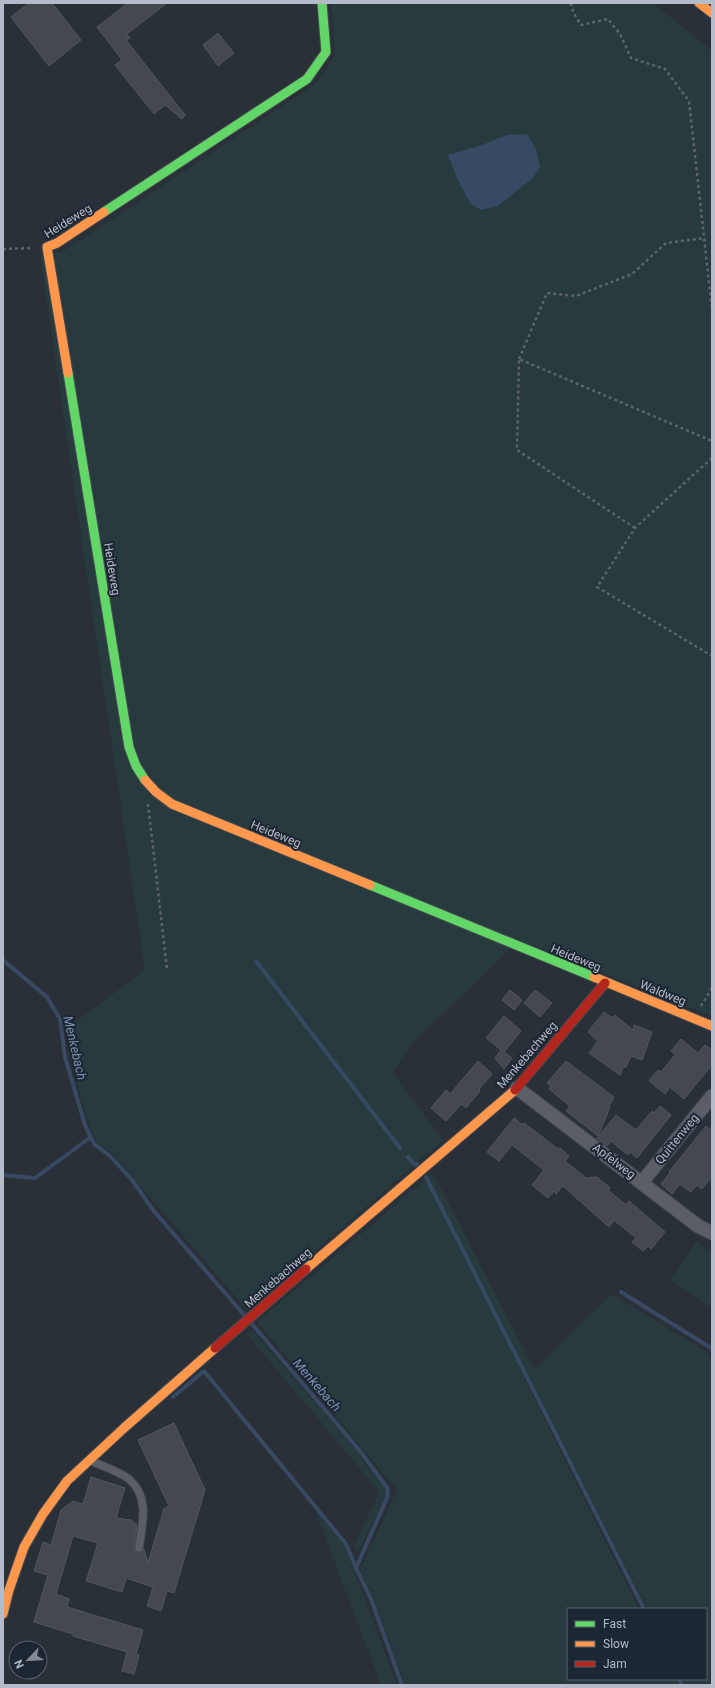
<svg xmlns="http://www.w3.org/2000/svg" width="715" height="1688" font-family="Roboto,sans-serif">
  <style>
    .green { fill: #273a3e }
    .water { fill: #384963 }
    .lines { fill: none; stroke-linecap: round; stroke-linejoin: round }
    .stream { stroke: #384963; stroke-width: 4 }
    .building { fill: #444950; stroke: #52575f }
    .lane-casing { stroke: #484c53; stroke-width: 9 }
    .street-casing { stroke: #484c53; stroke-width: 15 }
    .fast-casing { stroke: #484c53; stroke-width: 11 }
    .slow-casing { stroke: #484c53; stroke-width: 11 }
    .jam-casing { stroke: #484c53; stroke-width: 11 }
    .path { stroke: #5d636a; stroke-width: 2.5; stroke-dasharray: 3 3; stroke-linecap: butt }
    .lane { stroke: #5a5e66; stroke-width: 7 }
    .street { stroke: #5a5e66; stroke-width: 13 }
    .fast { stroke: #63d668; stroke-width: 9 }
    .slow { stroke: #ff974d; stroke-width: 9 }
    .jam { stroke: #b3261e; stroke-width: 9 }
    .labels { text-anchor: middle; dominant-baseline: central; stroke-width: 4; stroke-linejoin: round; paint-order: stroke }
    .street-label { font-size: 12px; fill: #b4bcc9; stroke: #1d2633 }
    .water-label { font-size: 13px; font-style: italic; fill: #7c92b1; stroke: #1d2633 }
  </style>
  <rect width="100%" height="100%" fill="#2a3038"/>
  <!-- green -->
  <path class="green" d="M 331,3 L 653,3 L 712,51 L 712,1016 L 519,940 L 414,1042 L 393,1073 L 443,1140 L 247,1310 L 110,1151 L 100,1146 L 95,1139 L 88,1122 L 69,1054 L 70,1026 L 145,970 L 40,255 L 62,252 L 314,85 L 335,56 Z
    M 433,1173 L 534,1369 L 612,1294 L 708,1353 L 712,1361 L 712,1685 L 686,1685 L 683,1679 L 706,1679 L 706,1609 L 647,1609 L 528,1375 L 524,1379 L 639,1609 L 568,1609 L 568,1679 L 675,1679 L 678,1685 L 405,1685 L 373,1597 L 360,1570 L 397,1490 L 257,1322 Z
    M 696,1242 L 712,1252 L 712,1308 L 670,1280 Z
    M 252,1330 L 358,1452 L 360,1457 L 386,1489 L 385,1498 L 358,1552 L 354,1547 L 379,1492 L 247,1334 Z
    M 315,1510 L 345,1547 L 397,1685 L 381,1685 Z"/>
  <!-- water -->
  <path class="water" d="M 527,134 L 536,149 L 540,167 L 533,178 L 498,206 L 481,210 L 470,203 L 456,176 L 448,155 L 482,145 L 507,135 Z"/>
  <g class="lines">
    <!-- stream -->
    <path class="stream" d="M 3,960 L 47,997 L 60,1019 L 65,1057 L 85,1125 L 94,1144 L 110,1156 L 132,1180 L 153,1210 L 245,1316
      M 256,961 L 400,1148
      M 408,1157 L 415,1165 L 417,1164
      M 3,1175 L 35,1178 L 91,1137
      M 426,1177 L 644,1609
      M 621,1292 L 711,1348 L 712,1350
      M 251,1323 L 360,1451 L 388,1489 L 387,1498 L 356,1568 L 371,1599 L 402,1685
      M 173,1397 L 204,1371 L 346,1544 L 356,1568
      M 679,1679 L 682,1685"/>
  </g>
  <!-- building -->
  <path class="building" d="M 29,3 L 52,3 L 81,40 L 49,66 L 11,17 Z
    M 128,3 L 167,3 L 127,34 L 130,38 L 126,40 L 185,115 L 182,119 L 165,105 L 154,114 L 115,65 L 122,60 L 97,27 Z
    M 218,33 L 234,53 L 218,66 L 203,45 Z
    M 510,990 L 522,1000 L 514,1010 L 502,1000 Z
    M 535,990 L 552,1003 L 540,1017 L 524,1003 Z
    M 604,1012 L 612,1018 L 615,1015 L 633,1030 L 634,1025 L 652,1032 L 642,1060 L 631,1056 L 626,1067 L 623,1067 L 620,1075 L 589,1053 L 598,1041 L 588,1032 Z
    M 504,1016 L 521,1031 L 504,1052 L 512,1058 L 504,1069 L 495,1058 L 501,1050 L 486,1038 Z
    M 681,1039 L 698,1053 L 705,1045 L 712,1050 L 712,1065 L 684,1099 L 670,1087 L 665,1094 L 649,1081 L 658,1070 L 661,1072 L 676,1054 L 671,1051 Z
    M 478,1061 L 492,1074 L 479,1089 L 480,1091 L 466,1108 L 461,1104 L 446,1121 L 431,1108 L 446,1090 L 450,1094 Z
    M 566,1061 L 614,1097 L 609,1106 L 610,1107 L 598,1136 L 566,1111 L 570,1106 L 549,1089 L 551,1086 L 547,1083 Z
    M 660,1106 L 671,1115 L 637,1158 L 630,1152 L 628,1155 L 611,1141 L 607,1146 L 597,1138 L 616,1115 L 636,1130 L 652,1111 L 654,1113 Z
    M 514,1118 L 523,1125 L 524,1123 L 558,1149 L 560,1148 L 569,1156 L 565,1161 L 586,1178 L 597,1177 L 610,1188 L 608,1190 L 626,1205 L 629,1201 L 665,1232 L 651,1249 L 648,1246 L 643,1251 L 632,1242 L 636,1238 L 614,1220 L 609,1227 L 563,1186 L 556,1194 L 554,1191 L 548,1198 L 532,1185 L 544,1170 L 512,1145 L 499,1161 L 487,1152 Z
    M 706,1126 L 712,1131 L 712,1177 L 702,1189 L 697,1185 L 691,1192 L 680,1184 L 672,1194 L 661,1184 L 670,1173 L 669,1172 Z
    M 174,1423 L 205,1490 L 174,1593 L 167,1591 L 161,1611 L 147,1606 L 153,1587 L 126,1578 L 122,1592 L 86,1581 L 98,1543 L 73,1536 L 56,1594 L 69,1599 L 67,1607 L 143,1630 L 136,1654 L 139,1655 L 134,1674 L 122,1671 L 127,1652 L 73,1636 L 73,1634 L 34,1622 L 48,1575 L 34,1571 L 43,1542 L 51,1545 L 61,1510 L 73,1501 L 83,1504 L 91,1477 L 125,1488 L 116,1518 L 131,1520 L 137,1525 L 134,1549 L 139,1553 L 143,1551 L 144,1549 L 148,1563 L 164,1509 L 169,1506 L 138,1440 Z"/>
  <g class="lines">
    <!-- lane casing -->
    <g class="lane-casing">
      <path id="lane" d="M 91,1461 C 102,1466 121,1472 130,1480 C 150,1498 142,1525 139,1548"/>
    </g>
    <!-- street casing -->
    <g class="street-casing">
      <path id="street" d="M 517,1088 L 698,1226 L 712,1233
        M 642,1182 L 712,1096"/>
    </g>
    <!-- fast casing -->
    <g class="fast-casing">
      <path id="fast" d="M 104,212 L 307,79 L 326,52 L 322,3
        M 68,373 L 129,747 L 136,766 L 145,780
        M 370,885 L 594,977"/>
    </g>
    <!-- slow casing -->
    <g class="slow-casing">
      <path id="slow" d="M 699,3 L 712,13
        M 68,373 L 47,247 L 57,243 L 104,212
        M 145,780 L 156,792 L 172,804 L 370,885
        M 594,977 L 712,1026
        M 306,1269 L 515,1090
        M 3,1614 L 9,1590 L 24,1547 L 43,1514 L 67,1481 L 124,1428 L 215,1348"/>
    </g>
    <!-- jam casing -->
    <g class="jam-casing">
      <path id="jam" d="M 515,1090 L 605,983
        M 215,1348 L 306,1269"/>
    </g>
    <!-- path -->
    <path class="path" d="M 571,3 L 573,12 L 581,25 L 608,19 L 620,34 L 631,58 L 665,69 L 689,101 L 712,310
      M 3,249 L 32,248
      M 519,359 L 547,293 L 576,296 L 632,274 L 666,243 L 705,238
      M 712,458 L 635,528 L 597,587 L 712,656
      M 635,528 L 517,450 L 519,359 L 712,441
      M 148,804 L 167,969
      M 701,1006 L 712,988"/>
    <!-- lane -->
    <use href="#lane" class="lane"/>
    <!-- street -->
    <use href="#street" class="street"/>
    <!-- fast -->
    <use href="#fast" class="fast"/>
    <!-- slow -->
    <use href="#slow" class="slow"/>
    <!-- jam -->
    <use href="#jam" class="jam"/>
  </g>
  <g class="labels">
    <!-- street labels -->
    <g class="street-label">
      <text transform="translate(68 221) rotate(-32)">Heideweg</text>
      <text transform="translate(112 569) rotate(81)">Heideweg</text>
      <text transform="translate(276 834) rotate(22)">Heideweg</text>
      <text transform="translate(576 958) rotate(22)">Heideweg</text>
      <text transform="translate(663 993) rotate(22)">Waldweg</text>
      <text transform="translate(527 1055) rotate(-49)">Menkebachweg</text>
      <text transform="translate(677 1139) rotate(-51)">Quittenweg</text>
      <text transform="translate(614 1161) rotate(37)">Apfelweg</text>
      <text transform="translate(278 1278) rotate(-41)">Menkebachweg</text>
    </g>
    <!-- water labels -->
    <g class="water-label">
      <text transform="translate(75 1048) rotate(77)">Menkebach</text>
      <text transform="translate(317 1385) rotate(49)">Menkebach</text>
    </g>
  </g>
  <!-- border -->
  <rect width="715" height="1688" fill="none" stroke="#b4bcc9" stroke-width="8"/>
  <!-- legend -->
  <rect x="567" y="1608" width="140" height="72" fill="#1d2633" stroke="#59626f"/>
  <rect x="575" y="1621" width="20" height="6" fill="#63d668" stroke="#59626f"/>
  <text x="603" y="1628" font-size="12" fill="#b4bcc9">Fast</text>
  <rect x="575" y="1641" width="20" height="6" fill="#ff974d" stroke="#59626f"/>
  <text x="603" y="1648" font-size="12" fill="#b4bcc9">Slow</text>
  <rect x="575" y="1661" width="20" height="6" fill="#b3261e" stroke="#59626f"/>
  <text x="603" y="1668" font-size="12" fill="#b4bcc9">Jam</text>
  <!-- north arrow -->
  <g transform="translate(28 1660) rotate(245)"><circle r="19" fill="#1d2633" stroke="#59626f"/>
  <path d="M0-3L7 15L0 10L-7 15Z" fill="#848b96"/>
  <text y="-6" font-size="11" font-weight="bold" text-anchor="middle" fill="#b4bcc9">N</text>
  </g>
</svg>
